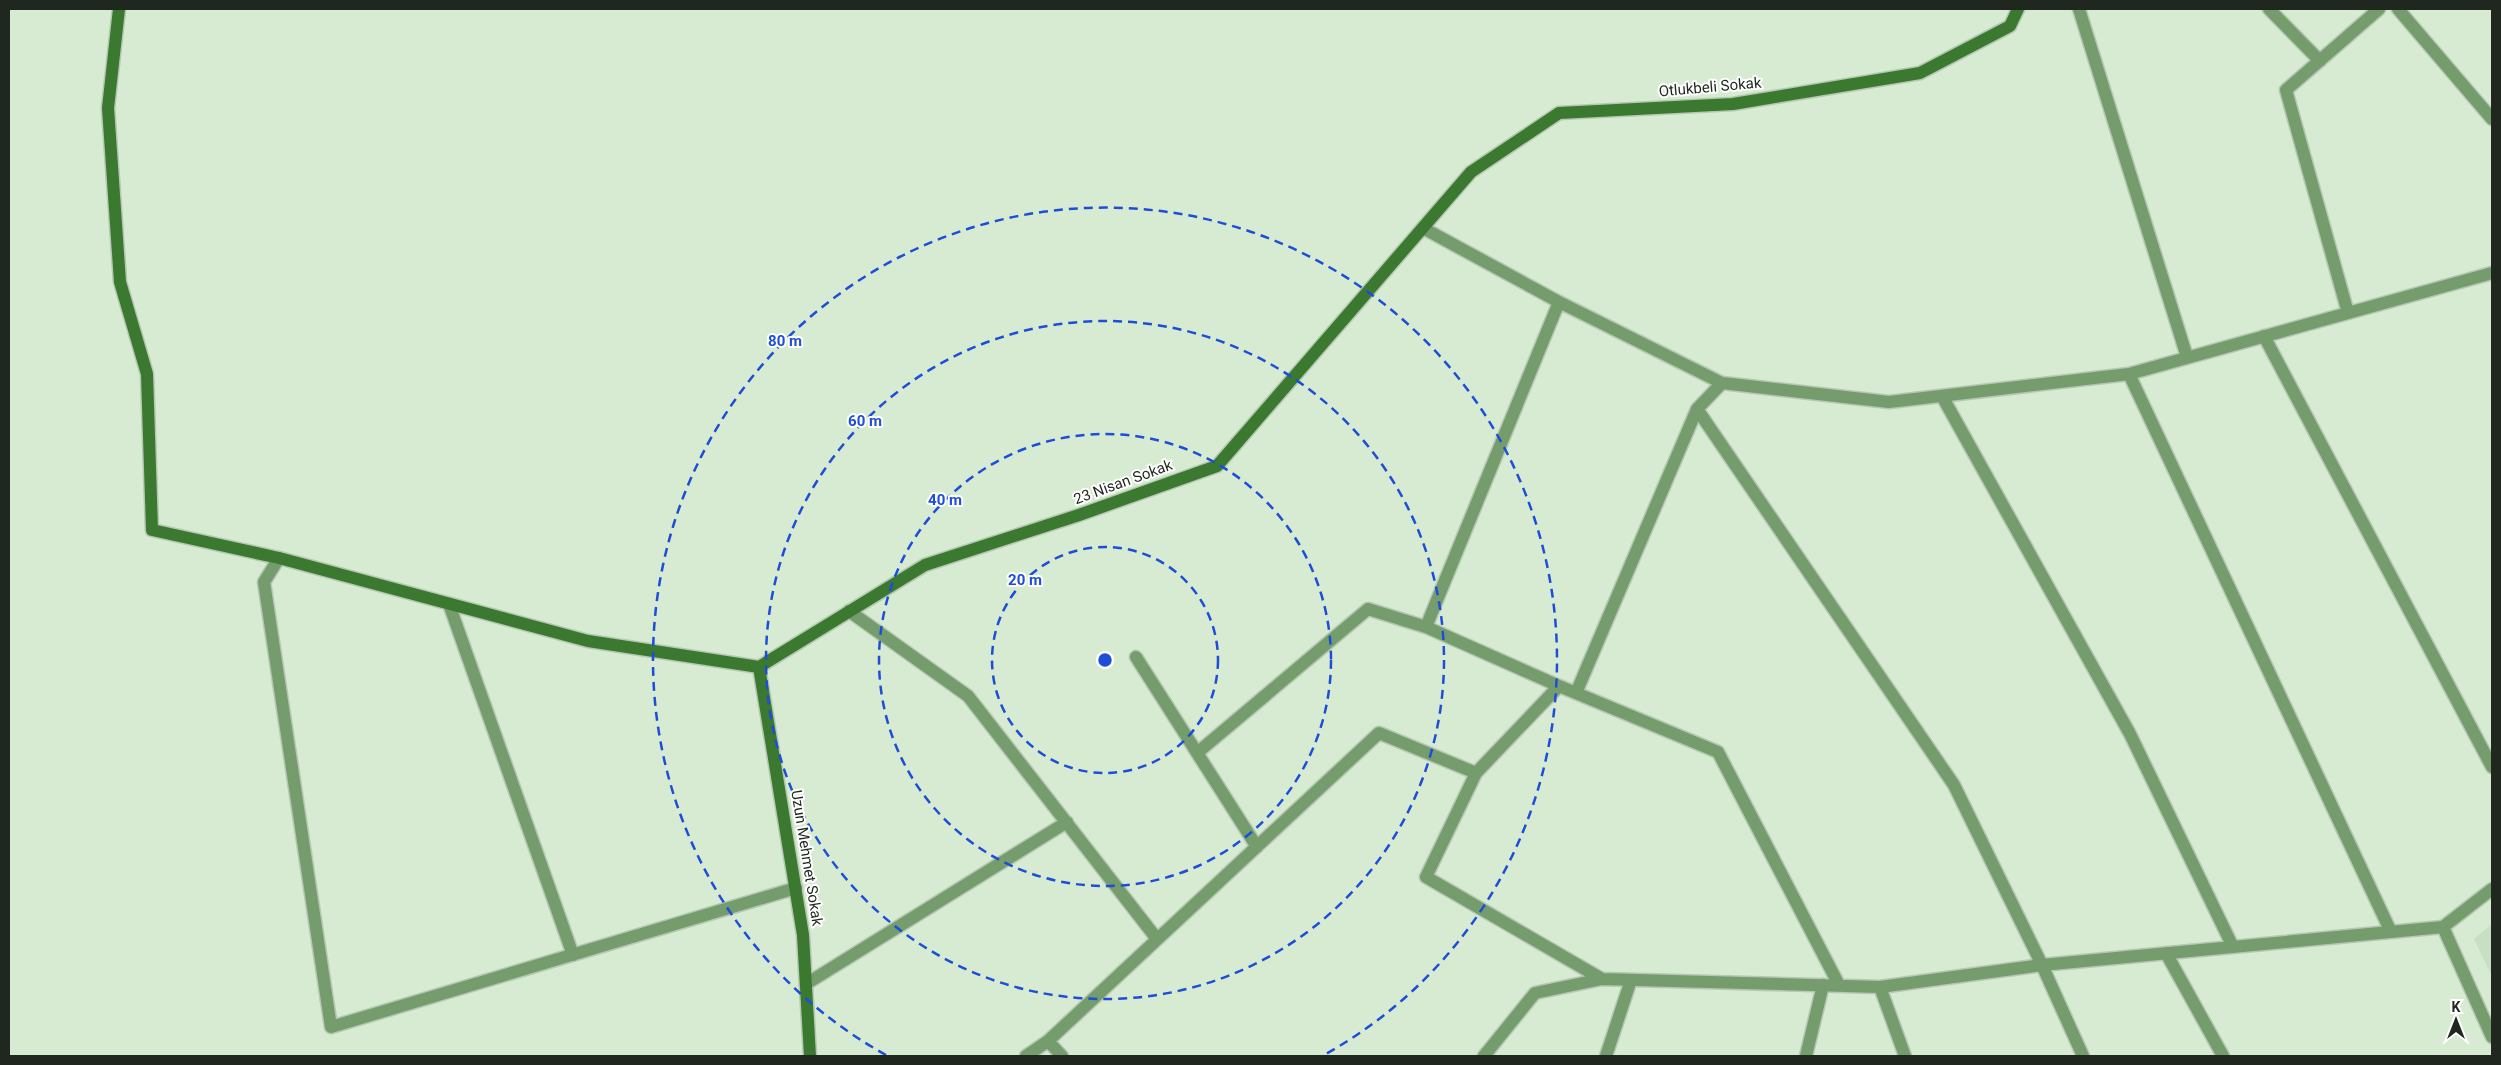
<svg xmlns="http://www.w3.org/2000/svg" width="2501" height="1065" font-family="Roboto,sans-serif">
  <style>
    .built { fill: #c6e0c1 }
    .lines { fill: none; stroke-linecap: round; stroke-linejoin: round }
    .street-casing { stroke: #b5c8b2; stroke-width: 15 }
    .secondary-casing { stroke: #b5c8b2; stroke-width: 15 }
    .street { stroke: #749c6d; stroke-width: 12 }
    .secondary { stroke: #3b7830; stroke-width: 12 }
    .ring { fill: none; stroke: #1d4ed8; stroke-width: 2.5; stroke-dasharray: 9 6 }
    .labels { text-anchor: middle; dominant-baseline: central; stroke-width: 4; stroke-linejoin: round; paint-order: stroke }
    .street-label { font-size: 15px; fill: #1f271e; stroke: #fff }
    .centre { fill: #1d4ed8; stroke: #fff; stroke-width: 2.5 }
    .ring-label { font-size: 15px; text-anchor: middle; font-weight: bold; fill: #1d4ed8; stroke: #fff; stroke-width: 4; stroke-linejoin: round; paint-order: stroke }
  </style>
  <rect width="100%" height="100%" fill="#d6ebd2"/>
  <!-- built -->
  <path class="built" d="M 2492,924 L 2492,976 L 2474,939 Z"/>
  <g class="lines">
    <!-- street casing -->
    <g class="street-casing">
      <path id="street" d="M 2079,9 L 2187,357
        M 2269,9 L 2320,61
        M 2398,9 L 2492,119
        M 1423,228 L 1559,302 L 1722,383 L 1889,402 L 2129,374 L 2492,273
        M 1559,302 L 1426,627 L 1559,686 L 1718,752 L 1839,985
        M 2348,313 L 2286,90 L 2379,9
        M 2264,336 L 2492,767
        M 2129,374 L 2391,932
        M 1722,383 L 1697,409 L 1954,785 L 2042,965 L 2083,1056
        M 1942,396 L 2130,734 L 2233,947
        M 279,558 L 264,582 L 331,1027 L 796,888
        M 449,604 L 573,955
        M 849,611 L 968,696 L 1157,939
        M 1136,657 L 1257,847
        M 1559,686 L 1476,773 L 1426,877 L 1602,979
        M 1576,693 L 1697,409
        M 1197,753 L 1368,609 L 1426,627
        M 2443,927 L 2492,1037
        M 2166,953 L 2223,1056
        M 806,984 L 1067,822
        M 1880,987 L 1905,1056
        M 1048,1041 L 1062,1056
        M 1026,1056 L 1048,1041 L 1379,733 L 1476,773
        M 1484,1056 L 1535,993 L 1602,979 L 1880,987 L 2042,965 L 2443,927 L 2492,889
        M 1606,1056 L 1631,980
        M 1806,1056 L 1823,985"/>
    </g>
    <!-- secondary casing -->
    <g class="secondary-casing">
      <path id="secondary" d="M 119,9 L 108,108 L 120,282 L 147,374 L 152,530 L 279,558 L 588,641 L 759,667
        M 759,667 L 925,565 L 1079,515 L 1217,466 L 1471,172 L 1559,113 L 1733,104 L 1920,73 L 2010,26 L 2018,9
        M 759,667 L 803,935 L 810,1056"/>
    </g>
    <!-- street -->
    <use href="#street" class="street"/>
    <!-- secondary -->
    <use href="#secondary" class="secondary"/>
  </g>
  <!-- distance rings -->
  <g class="ring">
    <circle cx="1105" cy="660" r="113"/>
    <circle cx="1105" cy="660" r="226"/>
    <circle cx="1105" cy="660" r="339"/>
    <path d="M886 1055A452 452 0 1 1 1324 1055"/>
  </g>
  <g class="labels">
    <!-- street labels -->
    <g class="street-label">
      <text transform="translate(1710 87) rotate(-5)">Otlukbeli Sokak</text>
      <text transform="translate(1123 482) rotate(-20)">23 Nisan Sokak</text>
      <text transform="translate(807 858) rotate(81)">Uzun Mehmet Sokak</text>
    </g>
  </g>
  <circle cx="1105" cy="660" r="8" class="centre"/>
  <g class="ring-label">
    <text x="785" y="346">80 m</text>
    <text x="865" y="426">60 m</text>
    <text x="945" y="505">40 m</text>
    <text x="1025" y="585">20 m</text>
  </g>
  <!-- border -->
  <rect width="2501" height="1065" fill="none" stroke="#1f271e" stroke-width="20"/>
  <!-- north arrow -->
  <g transform="translate(2456 1020)" stroke="#ffffff" stroke-width="4" paint-order="stroke">
  <path d="M0-4L9 19L0 12L-9 19Z" fill="#1f271e"/>
  <text y="-8" font-size="14" font-weight="bold" text-anchor="middle" fill="#1f271e">K</text>
  </g>
</svg>
